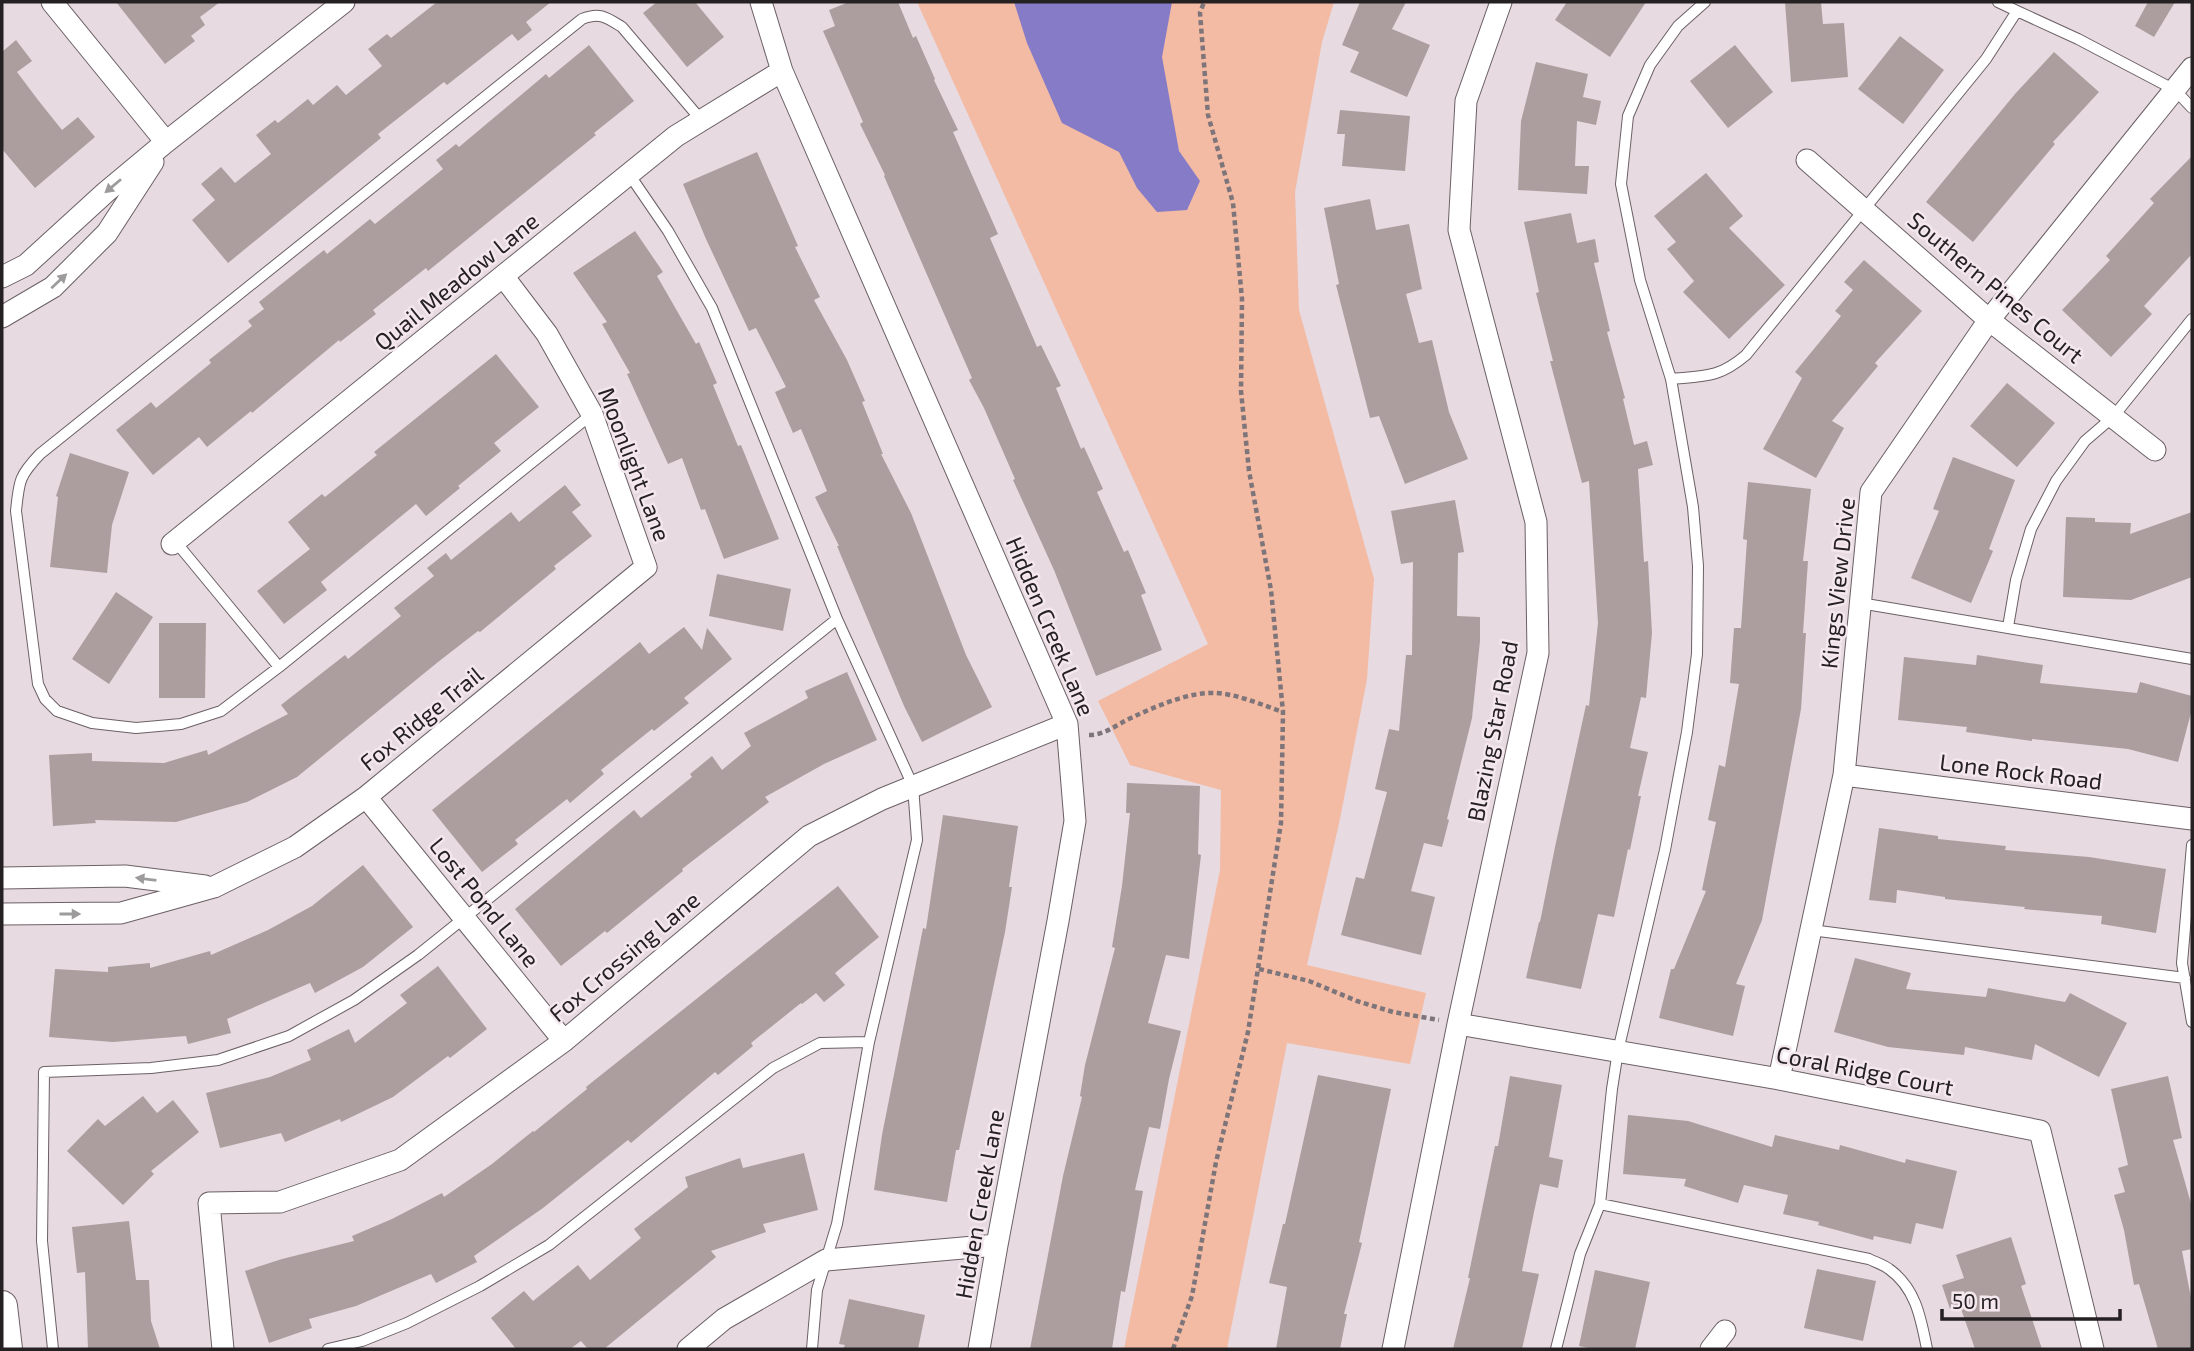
<svg xmlns="http://www.w3.org/2000/svg" width="2194" height="1351" font-family="'Exo 2',sans-serif">
  <style>
    .green { fill: #f3baa4 }
    .water { fill: #857bc7 }
    .building { fill: #ac9e9f }
    .lines { fill: none; stroke-linecap: round; stroke-linejoin: round }
    .lane-casing { stroke: #6b6065; stroke-width: 12 }
    .street-casing { stroke: #6b6065; stroke-width: 23 }
    .secondary-casing { stroke: #6b6065; stroke-width: 32 }
    .path { stroke: #7d7579; stroke-width: 4.5; stroke-dasharray: 5 3.5; stroke-linecap: butt }
    .lane { stroke: #fff; stroke-width: 10 }
    .street { stroke: #fff; stroke-width: 21 }
    .secondary { stroke: #fff; stroke-width: 30 }
    .oneway { fill: #9d9b9c }
    .labels { text-anchor: middle; dominant-baseline: central; stroke-width: 5; stroke-linejoin: round; paint-order: stroke }
    .street-label { font-size: 23px; fill: #252123; stroke: #f4e7ee }
  </style>
  <rect width="100%" height="100%" fill="#e7dae0"/>
  <!-- green -->
  <path class="green" d="M 917,2 L 1334,2 L 1322,42 L 1295,192 L 1299,310 L 1374,579 L 1367,679 L 1340,819 L 1307,965 L 1426,993 L 1410,1064 L 1287,1043 L 1227,1349 L 1124,1349 L 1220,870 L 1221,790 L 1130,765 L 1098,701 L 1208,644 Z"/>
  <!-- water -->
  <path class="water" d="M 1014,2 L 1172,2 L 1162,57 L 1179,151 L 1200,181 L 1187,210 L 1157,212 L 1137,188 L 1119,152 L 1062,123 L 1027,43 Z"/>
  <!-- building -->
  <path class="building" d="M 116,2 L 220,2 L 200,17 L 205,25 L 191,36 L 195,41 L 165,64 Z
    M 437,2 L 551,2 L 526,22 L 532,30 L 518,41 L 512,34 L 447,85 L 444,82 L 378,134 L 381,138 L 228,263 L 192,220 L 215,200 L 201,184 L 221,167 L 235,183 L 271,154 L 256,135 L 275,120 L 278,123 L 308,99 L 313,105 L 337,85 L 346,95 L 382,66 L 368,49 L 387,34 L 391,38 Z
    M 657,2 L 695,2 L 724,37 L 687,67 L 643,13 Z
    M 849,2 L 898,2 L 913,38 L 916,36 L 935,79 L 934,80 L 958,130 L 953,132 L 998,234 L 990,238 L 1037,347 L 1041,345 L 1061,386 L 1056,388 L 1081,449 L 1084,447 L 1103,489 L 1097,492 L 1124,552 L 1128,550 L 1146,593 L 1141,595 L 1162,650 L 1096,676 L 1054,570 L 1013,480 L 1015,479 L 984,408 L 969,380 L 972,378 L 884,176 L 885,175 L 860,124 L 863,122 L 823,31 L 835,26 L 829,10 Z
    M 1360,2 L 1406,2 L 1392,29 L 1430,45 L 1407,97 L 1350,72 L 1359,52 L 1342,45 Z
    M 1567,2 L 1646,2 L 1610,57 L 1555,20 Z
    M 1785,2 L 1821,2 L 1823,24 L 1844,23 L 1848,77 L 1791,82 Z
    M 2148,2 L 2175,2 L 2154,37 L 2135,26 Z
    M 1900,36 L 1944,70 L 1903,124 L 1858,89 Z
    M 16,40 L 32,61 L 17,72 L 38,100 L 62,130 L 78,117 L 95,137 L 35,188 L 2,149 L 2,52 Z
    M 589,45 L 634,101 L 594,133 L 596,135 L 428,271 L 426,268 L 373,310 L 376,314 L 340,342 L 339,340 L 252,413 L 251,411 L 207,447 L 199,437 L 153,475 L 116,430 L 151,402 L 156,408 L 211,363 L 209,360 L 252,326 L 248,321 L 264,309 L 259,302 L 324,250 L 327,254 L 370,219 L 375,224 L 443,169 L 436,160 L 456,144 L 459,147 L 546,74 L 549,78 Z
    M 1735,45 L 1773,92 L 1728,128 L 1690,81 Z
    M 2054,52 L 2099,92 L 2053,142 L 2055,144 L 1973,242 L 1926,202 L 2015,94 Z
    M 1536,62 L 1588,74 L 1583,97 L 1601,101 L 1596,125 L 1577,121 L 1575,166 L 1589,166 L 1587,194 L 1518,190 L 1521,121 Z
    M 1340,110 L 1410,116 L 1405,171 L 1342,166 L 1345,134 L 1337,134 Z
    M 757,152 L 798,246 L 795,247 L 820,297 L 814,300 L 847,360 L 865,401 L 862,402 L 883,454 L 881,454 L 911,513 L 966,655 L 992,707 L 922,742 L 904,706 L 837,546 L 839,546 L 815,497 L 827,491 L 801,429 L 793,433 L 775,392 L 786,387 L 756,328 L 749,331 L 706,239 L 683,184 Z
    M 2192,156 L 2192,254 L 2144,306 L 2152,314 L 2111,357 L 2062,310 L 2110,260 L 2106,256 L 2154,203 L 2150,199 Z
    M 1706,173 L 1743,216 L 1729,228 L 1785,285 L 1729,339 L 1683,292 L 1694,281 L 1667,249 L 1676,242 L 1654,216 Z
    M 1370,199 L 1376,230 L 1409,224 L 1422,289 L 1406,294 L 1419,343 L 1432,340 L 1449,412 L 1468,459 L 1405,484 L 1379,416 L 1370,418 L 1336,285 L 1339,284 L 1324,208 Z
    M 1571,213 L 1577,243 L 1595,239 L 1599,262 L 1594,263 L 1610,331 L 1607,332 L 1625,398 L 1623,399 L 1634,445 L 1647,441 L 1653,465 L 1638,469 L 1644,562 L 1648,561 L 1652,633 L 1646,698 L 1641,697 L 1630,748 L 1648,752 L 1638,796 L 1641,796 L 1630,850 L 1628,849 L 1614,917 L 1598,914 L 1581,989 L 1526,978 L 1539,922 L 1540,922 L 1555,847 L 1586,705 L 1589,706 L 1598,623 L 1589,481 L 1582,483 L 1550,361 L 1553,361 L 1536,293 L 1539,292 L 1524,222 Z
    M 635,231 L 663,272 L 657,276 L 696,344 L 699,342 L 717,383 L 713,385 L 738,446 L 741,445 L 779,539 L 724,559 L 705,509 L 701,510 L 682,458 L 668,464 L 627,374 L 630,373 L 602,324 L 607,322 L 573,273 Z
    M 1864,260 L 1922,311 L 1875,363 L 1878,366 L 1832,421 L 1844,428 L 1816,478 L 1763,449 L 1802,378 L 1795,372 L 1841,316 L 1835,311 L 1853,290 L 1844,282 Z
    M 496,354 L 539,407 L 494,443 L 501,451 L 458,486 L 460,488 L 426,516 L 416,504 L 321,582 L 327,590 L 284,624 L 257,591 L 310,549 L 288,522 L 322,494 L 325,497 L 377,455 L 374,452 Z
    M 2007,383 L 2055,423 L 2017,467 L 1970,426 Z
    M 70,453 L 129,472 L 112,525 L 107,573 L 50,567 L 58,497 L 56,496 Z
    M 1953,457 L 2015,480 L 1989,549 L 1993,551 L 1971,603 L 1911,578 L 1939,511 L 1933,509 Z
    M 1748,482 L 1811,489 L 1803,561 L 1808,561 L 1803,633 L 1806,633 L 1801,709 L 1762,920 L 1736,984 L 1745,986 L 1733,1036 L 1659,1018 L 1671,969 L 1674,969 L 1706,891 L 1702,890 L 1716,822 L 1708,820 L 1719,765 L 1725,767 L 1739,684 L 1730,683 L 1734,628 L 1741,628 L 1747,540 L 1743,539 Z
    M 565,485 L 581,505 L 572,512 L 592,536 L 554,566 L 556,569 L 480,632 L 478,631 L 438,662 L 297,777 L 247,802 L 176,822 L 95,820 L 96,823 L 53,826 L 49,755 L 92,753 L 92,761 L 164,763 L 207,750 L 208,755 L 288,714 L 281,705 L 345,655 L 348,659 L 401,616 L 394,608 L 434,576 L 427,568 L 446,553 L 451,560 L 511,512 L 519,522 Z
    M 1455,500 L 1464,552 L 1458,553 L 1457,616 L 1480,617 L 1480,641 L 1472,718 L 1447,819 L 1449,820 L 1442,847 L 1424,843 L 1411,891 L 1435,897 L 1421,955 L 1341,935 L 1356,877 L 1364,879 L 1387,792 L 1375,789 L 1389,729 L 1399,731 L 1406,655 L 1412,655 L 1413,562 L 1401,564 L 1391,511 Z
    M 2192,512 L 2192,577 L 2131,600 L 2063,597 L 2066,517 L 2095,518 L 2095,522 L 2131,523 L 2130,534 Z
    M 717,574 L 791,589 L 783,631 L 709,616 Z
    M 116,592 L 153,617 L 109,684 L 72,659 Z
    M 159,623 L 206,623 L 205,698 L 159,698 Z
    M 684,627 L 702,650 L 707,628 L 732,659 L 684,698 L 689,703 L 654,731 L 652,729 L 601,770 L 604,774 L 570,803 L 567,799 L 515,840 L 518,844 L 482,872 L 432,810 L 640,642 L 649,654 Z
    M 1977,655 L 2043,665 L 2040,683 L 2137,693 L 2140,682 L 2192,696 L 2192,709 L 2178,762 L 2128,749 L 2032,739 L 2032,741 L 1966,732 L 1967,727 L 1898,720 L 1904,657 L 1976,665 Z
    M 847,672 L 877,740 L 824,764 L 765,797 L 769,802 L 682,869 L 683,871 L 607,933 L 605,931 L 561,966 L 515,909 L 634,810 L 641,818 L 692,777 L 690,774 L 712,756 L 722,770 L 751,746 L 744,733 L 808,698 L 805,691 Z
    M 1127,783 L 1200,786 L 1198,854 L 1201,855 L 1189,959 L 1166,955 L 1148,1023 L 1181,1031 L 1169,1079 L 1160,1129 L 1149,1127 L 1135,1190 L 1143,1191 L 1125,1292 L 1121,1291 L 1112,1349 L 1030,1349 L 1063,1176 L 1082,1097 L 1080,1096 L 1085,1065 L 1115,948 L 1112,947 L 1122,886 L 1130,813 L 1126,813 Z
    M 943,815 L 1018,826 L 1009,887 L 1012,887 L 1005,932 L 959,1150 L 956,1150 L 947,1202 L 874,1190 L 882,1135 L 923,928 L 926,929 Z
    M 1879,828 L 1938,836 L 1938,839 L 2006,846 L 2005,850 L 2089,857 L 2166,869 L 2156,933 L 2101,924 L 2102,916 L 2024,909 L 2025,907 L 1945,899 L 1945,897 L 1897,890 L 1896,903 L 1869,900 Z
    M 363,865 L 413,927 L 363,967 L 315,993 L 310,983 L 227,1019 L 231,1033 L 188,1044 L 186,1036 L 113,1042 L 49,1037 L 55,969 L 108,972 L 108,967 L 150,963 L 150,968 L 210,951 L 211,955 L 268,930 L 312,906 Z
    M 838,886 L 879,937 L 835,973 L 845,985 L 824,1002 L 816,993 L 802,1004 L 801,1003 L 751,1043 L 753,1046 L 718,1075 L 715,1072 L 631,1143 L 628,1140 L 543,1208 L 474,1256 L 477,1262 L 436,1283 L 431,1274 L 356,1306 L 309,1319 L 312,1328 L 269,1343 L 245,1271 L 282,1259 L 354,1241 L 352,1236 L 392,1219 L 442,1193 L 444,1197 L 492,1164 L 533,1131 L 534,1132 L 587,1089 L 586,1087 Z
    M 1855,958 L 1911,973 L 1906,989 L 1986,997 L 1988,988 L 2065,1002 L 2070,993 L 2127,1023 L 2099,1077 L 2035,1044 L 2032,1060 L 1965,1047 L 1964,1055 L 1888,1047 L 1834,1032 Z
    M 438,966 L 487,1029 L 450,1058 L 448,1056 L 393,1097 L 341,1122 L 340,1119 L 285,1142 L 281,1133 L 220,1148 L 206,1093 L 270,1077 L 311,1060 L 307,1050 L 349,1029 L 355,1043 L 407,1003 L 400,995 Z
    M 1318,1075 L 1391,1089 L 1359,1242 L 1362,1243 L 1344,1314 L 1347,1314 L 1340,1349 L 1276,1349 L 1287,1287 L 1269,1283 L 1283,1224 L 1285,1224 Z
    M 1510,1076 L 1562,1085 L 1549,1157 L 1563,1160 L 1558,1188 L 1540,1184 L 1534,1212 L 1522,1271 L 1539,1274 L 1522,1349 L 1453,1349 L 1470,1278 L 1468,1278 L 1495,1146 L 1498,1146 Z
    M 2168,1076 L 2182,1138 L 2173,1140 L 2192,1207 L 2192,1249 L 2182,1251 L 2192,1303 L 2192,1349 L 2158,1349 L 2139,1284 L 2134,1285 L 2124,1230 L 2114,1195 L 2125,1192 L 2118,1168 L 2128,1165 L 2111,1089 Z
    M 143,1096 L 157,1113 L 173,1100 L 199,1132 L 151,1171 L 154,1174 L 123,1205 L 67,1151 L 98,1119 L 105,1126 Z
    M 1628,1115 L 1688,1121 L 1772,1147 L 1775,1135 L 1839,1150 L 1840,1145 L 1905,1163 L 1906,1159 L 1957,1171 L 1943,1229 L 1916,1223 L 1911,1244 L 1874,1236 L 1873,1240 L 1818,1225 L 1819,1222 L 1783,1214 L 1788,1195 L 1744,1185 L 1738,1203 L 1684,1186 L 1686,1179 L 1623,1174 Z
    M 804,1153 L 818,1210 L 763,1224 L 766,1232 L 711,1251 L 716,1257 L 604,1349 L 588,1349 L 581,1341 L 570,1349 L 516,1349 L 491,1318 L 524,1291 L 533,1301 L 578,1265 L 590,1280 L 641,1238 L 634,1229 L 688,1187 L 685,1177 L 740,1158 L 743,1168 Z
    M 129,1221 L 136,1280 L 149,1280 L 151,1321 L 160,1349 L 88,1349 L 85,1272 L 77,1273 L 72,1227 Z
    M 2011,1237 L 2026,1284 L 2021,1286 L 2042,1349 L 1975,1349 L 1960,1306 L 1950,1309 L 1942,1285 L 1964,1278 L 1956,1255 Z
    M 1817,1269 L 1876,1281 L 1863,1341 L 1804,1328 Z
    M 1595,1270 L 1650,1282 L 1635,1349 L 1594,1349 L 1579,1346 Z
    M 849,1299 L 925,1315 L 918,1349 L 843,1349 L 845,1345 L 839,1344 Z"/>
  <g class="lines">
    <!-- lane casing -->
    <g class="lane-casing">
      <path id="lane" d="M 1998,2 L 2017,11
        M 629,174 L 668,231 L 712,308 L 837,619 L 913,786 L 917,840 L 869,1042 L 837,1224 L 817,1290 L 812,1349
        M 1671,379 C 1705,376 1719,378 1746,355 L 1986,59 L 2017,11 L 2078,39 L 2175,90 L 2192,108
        M 175,541 L 279,667 L 592,414
        M 1860,603 L 2192,659
        M 2008,627 L 2016,580 L 2031,529 L 2056,481 L 2085,441 L 2113,417 L 2192,319
        M 279,667 L 221,711 L 181,724 L 136,728 L 92,723 L 57,711 L 45,699 L 38,684 L 16,511 C 19,481 19,476 40,454 L 582,19 C 600,12 606,17 622,27 L 702,121
        M 2192,845 L 2182,963 L 2192,1022
        M 1811,930 L 2185,978
        M 1600,1204 L 1869,1259 C 1875,1262 1884,1265 1889,1269 C 1916,1288 1921,1319 1927,1349
        M 53,1349 L 42,1241 L 44,1072 L 151,1068 L 218,1060 L 289,1036 L 354,1000 L 418,955 L 837,619
        M 328,1349 L 362,1341 L 407,1323 L 480,1286 L 549,1245 L 773,1068 L 820,1043 L 869,1042
        M 1556,1349 L 1580,1254 L 1600,1204 L 1612,1089 L 1618,1051 L 1665,850 L 1687,732 L 1697,654 L 1698,566 L 1693,507 L 1671,379 L 1640,280 L 1621,184 L 1628,116 L 1650,65 L 1678,26 L 1705,2"/>
    </g>
    <!-- street casing -->
    <g class="street-casing">
      <path id="street" d="M 52,2 L 166,142
        M 761,2 L 782,71 L 1067,724 L 1075,821 L 1058,921 L 997,1245 L 979,1349
        M 1807,160 L 1989,320 L 2155,450
        M 2,277 L 26,265 L 106,192 L 166,142 L 344,2
        M 2,317 L 53,287 L 107,233 L 153,162
        M 172,544 L 676,136 L 782,71
        M 1844,775 L 2192,819
        M 366,797 L 564,1041
        M 2,878 L 125,876 L 205,886
        M 2,914 L 121,913 L 214,887 L 295,847 L 366,797 L 646,567 L 592,414 L 547,334 L 503,276
        M 1458,1024 L 1779,1079 L 2040,1131 L 2093,1349
        M 1779,1079 L 1844,775 L 1871,492 L 1989,320 L 2192,68
        M 223,1349 L 209,1203 L 280,1202 L 400,1160 L 564,1041 L 809,836 L 882,799 L 1067,724
        M 688,1349 L 724,1319 L 826,1260 L 997,1245
        M 1393,1349 L 1458,1024 L 1538,653 L 1536,522 L 1459,230 L 1466,101 L 1501,2
        M 1711,1349 L 1725,1331"/>
    </g>
    <!-- secondary casing -->
    <g class="secondary-casing">
      <path id="secondary" d="M 2,1306 L 7,1349"/>
    </g>
    <!-- path -->
    <path class="path" d="M 1089,735 C 1106,735 1117,724 1133,717 C 1157,706 1188,692 1215,693 C 1238,694 1262,705 1283,712
      M 1259,969 L 1309,981 L 1357,1001 L 1393,1012 L 1439,1020
      M 1173,1349 L 1192,1296 L 1216,1162 L 1248,1032 L 1281,823 L 1283,712 L 1271,590 L 1249,471 L 1241,391 L 1242,299 L 1233,203 L 1208,115 L 1200,13 L 1204,2"/>
    <!-- lane -->
    <use href="#lane" class="lane"/>
    <!-- street -->
    <use href="#street" class="street"/>
    <!-- secondary -->
    <use href="#secondary" class="secondary"/>
  </g>
  <!-- one-way arrows -->
  <defs><path id="oneway-solid" d="M-6-.8H1V-3.2L6.5 0L1 3.2V.8H-6Z" transform="scale(1.75)"/></defs>
  <g class="oneway">
    <use href="#oneway-solid" transform="translate(113 186) rotate(140)"/>
    <use href="#oneway-solid" transform="translate(59 281) rotate(-43)"/>
    <use href="#oneway-solid" transform="translate(146 879) rotate(-173)"/>
    <use href="#oneway-solid" transform="translate(70 914)"/>
  </g>
  <g class="labels">
    <!-- street labels -->
    <g class="street-label">
      <text transform="translate(456 281) rotate(-39)">Quail Meadow Lane</text>
      <text transform="translate(1996 287) rotate(40)">Southern Pines Court</text>
      <text transform="translate(635 464) rotate(69)">Moonlight Lane</text>
      <text transform="translate(1837 583) rotate(-84)">Kings View Drive</text>
      <text transform="translate(1051 626) rotate(67)">Hidden Creek Lane</text>
      <text transform="translate(421 718) rotate(-39)">Fox Ridge Trail</text>
      <text transform="translate(1492 731) rotate(-79)">Blazing Star Road</text>
      <text transform="translate(2021 771) rotate(7)">Lone Rock Road</text>
      <text transform="translate(485 902) rotate(51)">Lost Pond Lane</text>
      <text transform="translate(624 956) rotate(-40)">Fox Crossing Lane</text>
      <text transform="translate(1865 1070) rotate(11)">Coral Ridge Court</text>
      <text transform="translate(979 1204) rotate(-80)">Hidden Creek Lane</text>
    </g>
  </g>
  <!-- border -->
  <rect width="2194" height="1351" fill="none" stroke="#252123" stroke-width="7"/>
  <!-- scale -->
  <path d="M1942 1309v10h178v-10" fill="none" stroke="#252123" stroke-width="3.5"/>
  <text x="1952" y="1309" font-size="21" fill="#252123" stroke="#f4e7ee" stroke-width="5" paint-order="stroke">50 m</text>
</svg>
